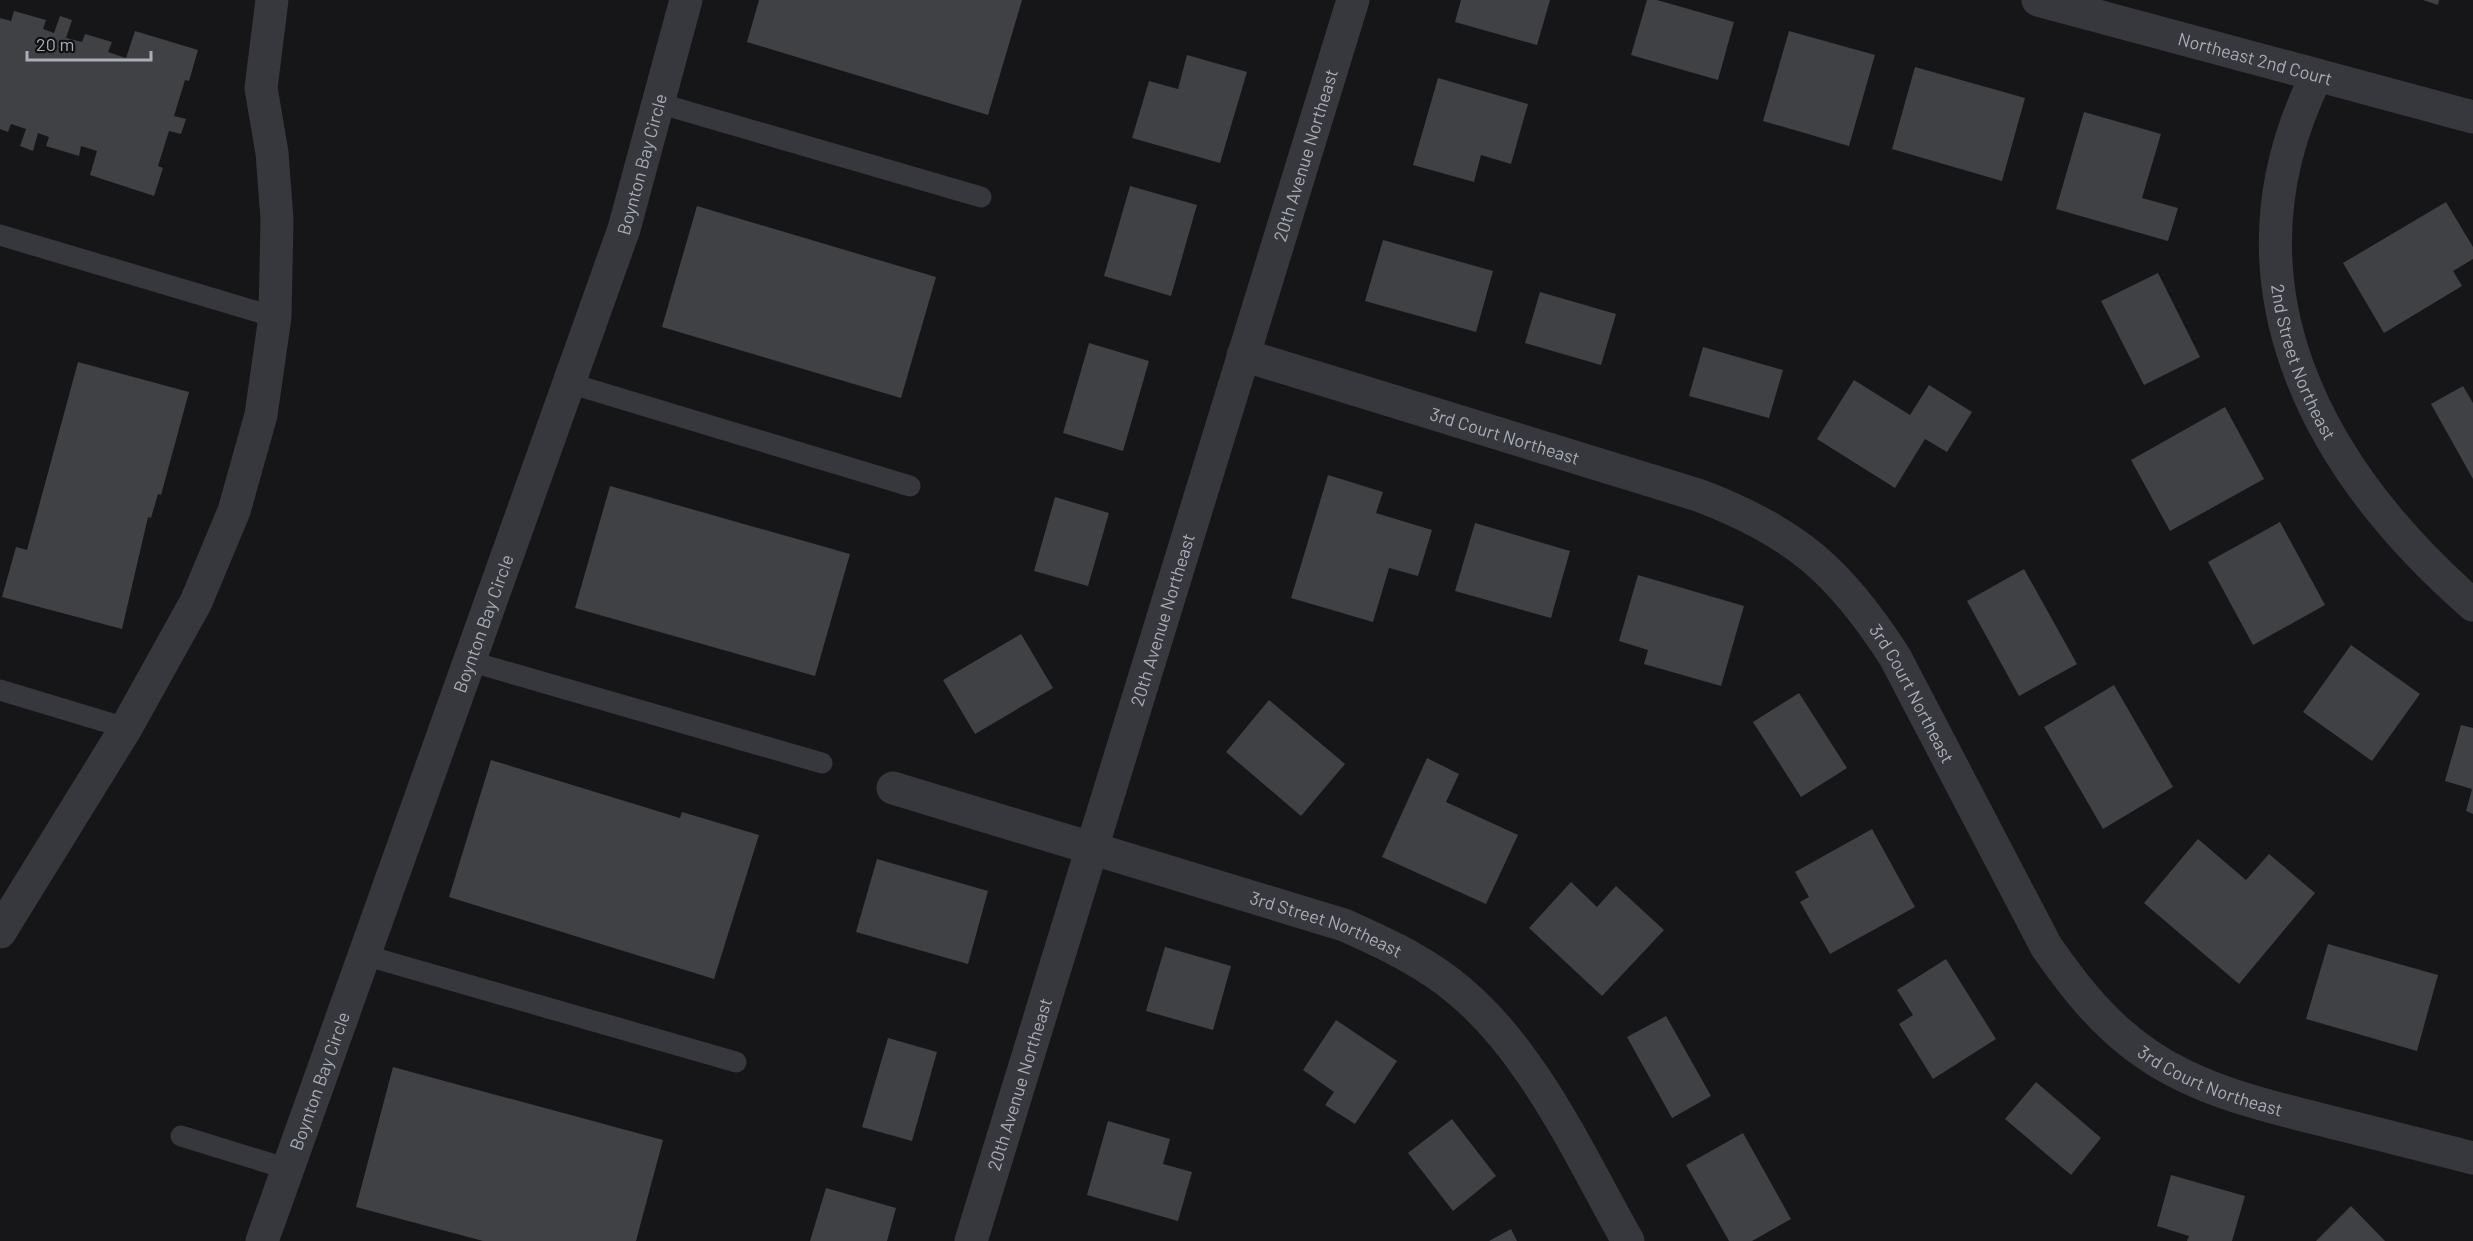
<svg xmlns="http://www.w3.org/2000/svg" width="2473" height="1241" font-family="Barlow,sans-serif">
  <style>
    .building { fill: #404145 }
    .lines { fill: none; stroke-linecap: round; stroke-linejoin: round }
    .service { stroke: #37383d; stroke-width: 21 }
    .minor { stroke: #37383d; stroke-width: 33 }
    .labels { text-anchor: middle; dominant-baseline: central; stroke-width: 4.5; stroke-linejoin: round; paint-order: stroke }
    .street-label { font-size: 18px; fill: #a8adb8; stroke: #111113 }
  </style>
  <rect width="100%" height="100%" fill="#161618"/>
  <!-- building -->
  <path class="building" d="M 759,0 L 1022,0 L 988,115 L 747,42 Z
    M 1461,0 L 1550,0 L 1537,45 L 1455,22 Z
    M 1647,0 L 1657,0 L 1734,22 L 1718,80 L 1631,55 Z
    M 2423,0 L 2439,0 L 2438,5 Z
    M 14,11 L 46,20 L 43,29 L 54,33 L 60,16 L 72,20 L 66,38 L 82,42 L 85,34 L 112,42 L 108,52 L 126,58 L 135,31 L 198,50 L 189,81 L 185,80 L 174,116 L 186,119 L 181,134 L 169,131 L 158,166 L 163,168 L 154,196 L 90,175 L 97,151 L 81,146 L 79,156 L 46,146 L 49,137 L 38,133 L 33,151 L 20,146 L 26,129 L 11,124 L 8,132 L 0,129 L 0,18 L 11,21 Z
    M 1789,31 L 1875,55 L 1849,146 L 1763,121 Z
    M 1187,55 L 1247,72 L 1220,163 L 1132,138 L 1149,81 L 1178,89 Z
    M 1915,67 L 2025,98 L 2002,181 L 1892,149 Z
    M 1438,78 L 1528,104 L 1511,164 L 1481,155 L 1474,182 L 1413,165 Z
    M 2084,112 L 2161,134 L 2142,198 L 2178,208 L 2168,241 L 2056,209 Z
    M 1130,186 L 1197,205 L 1171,296 L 1104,276 Z
    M 2446,202 L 2473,247 L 2473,259 L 2453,271 L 2462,286 L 2384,333 L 2343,263 Z
    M 697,206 L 936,277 L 901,398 L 662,327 Z
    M 1383,240 L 1493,271 L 1476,332 L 1365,301 Z
    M 2158,273 L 2200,357 L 2144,385 L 2101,301 Z
    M 1540,292 L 1616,314 L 1601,365 L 1525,343 Z
    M 1089,343 L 1149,361 L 1123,451 L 1063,433 Z
    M 1703,347 L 1783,370 L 1769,418 L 1689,396 Z
    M 78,362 L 189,392 L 161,495 L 158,494 L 151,518 L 148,517 L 122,629 L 2,597 L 16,547 L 27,550 Z
    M 1854,380 L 1910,415 L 1929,385 L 1972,412 L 1947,452 L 1925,439 L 1895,488 L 1817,439 Z
    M 2463,386 L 2473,403 L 2473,479 L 2431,404 Z
    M 2225,407 L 2264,479 L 2170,531 L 2131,460 Z
    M 1328,475 L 1383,492 L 1376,513 L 1432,530 L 1418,576 L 1389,568 L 1373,622 L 1291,598 Z
    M 610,486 L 850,554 L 815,676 L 575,608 Z
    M 1055,497 L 1109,513 L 1088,586 L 1034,571 Z
    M 2280,522 L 2325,605 L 2253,645 L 2208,562 Z
    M 1475,523 L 1570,551 L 1551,618 L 1455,591 Z
    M 2024,569 L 2077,664 L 2019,696 L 1967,601 Z
    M 1638,575 L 1744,606 L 1721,686 L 1644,664 L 1648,650 L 1619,641 Z
    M 1021,634 L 1053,688 L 975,734 L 943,680 Z
    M 2351,645 L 2420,694 L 2372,761 L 2303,712 Z
    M 2114,685 L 2173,787 L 2103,829 L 2044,727 Z
    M 1799,693 L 1847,768 L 1801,797 L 1753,722 Z
    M 1269,700 L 1345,764 L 1301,816 L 1226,752 Z
    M 2461,725 L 2473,728 L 2473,814 L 2466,811 L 2472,789 L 2445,781 Z
    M 1427,758 L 1459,774 L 1446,802 L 1518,835 L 1486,904 L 1382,857 Z
    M 491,760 L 680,818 L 682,812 L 759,835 L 714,979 L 449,897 Z
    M 1872,829 L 1915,907 L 1830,954 L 1800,902 L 1809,897 L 1795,872 Z
    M 2198,839 L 2246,880 L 2269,854 L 2315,893 L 2239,984 L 2144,903 Z
    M 877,859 L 988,891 L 968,964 L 856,932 Z
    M 1571,882 L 1597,907 L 1616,886 L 1664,930 L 1602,996 L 1529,928 Z
    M 2328,944 L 2438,975 L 2417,1051 L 2306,1019 Z
    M 1165,947 L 1231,966 L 1213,1030 L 1146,1011 Z
    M 1946,959 L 1996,1039 L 1933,1079 L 1899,1024 L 1913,1015 L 1897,990 Z
    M 1666,1016 L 1711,1096 L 1672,1118 L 1627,1037 Z
    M 1336,1020 L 1397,1061 L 1355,1124 L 1325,1105 L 1334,1092 L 1303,1070 Z
    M 888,1038 L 937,1052 L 912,1141 L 862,1127 Z
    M 393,1067 L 663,1140 L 636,1241 L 483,1241 L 356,1207 Z
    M 2036,1082 L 2101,1138 L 2071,1175 L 2005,1119 Z
    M 1452,1119 L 1496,1176 L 1453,1211 L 1408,1153 Z
    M 1108,1121 L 1170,1139 L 1163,1164 L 1192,1172 L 1178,1221 L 1087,1195 Z
    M 1743,1133 L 1791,1219 L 1752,1241 L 1729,1241 L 1686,1165 Z
    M 2171,1175 L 2245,1196 L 2232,1241 L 2187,1241 L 2189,1236 L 2157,1226 Z
    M 826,1188 L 896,1208 L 887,1241 L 810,1241 Z
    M 2351,1206 L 2385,1241 L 2316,1241 Z
    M 1511,1229 L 1517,1241 L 1489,1241 Z"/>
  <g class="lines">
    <!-- service -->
    <path class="service" d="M 658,103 L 981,197
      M 0,235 L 275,317
      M 569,383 L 910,486
      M 469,661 L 822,763
      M 0,690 L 126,728
      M 364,955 L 736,1062
      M 181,1136 L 288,1169"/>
    <!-- minor -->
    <g class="minor">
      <path id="s1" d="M 2038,0 L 2473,117"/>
      <path id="s2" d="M 2317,75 C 2215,280 2314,466 2473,605"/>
      <path id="s3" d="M 1243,355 L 1698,495 C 1794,531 1840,571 1895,657 L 2046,946 C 2075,988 2105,1026 2148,1055 C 2201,1091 2266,1106 2327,1121 C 2376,1133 2424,1146 2473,1158"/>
      <path id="s4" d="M 893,788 L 1344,925 C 1380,941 1415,957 1447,981 C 1530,1043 1578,1153 1628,1241"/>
      <path d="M 0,932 L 126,728 L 196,602 L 234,511 L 261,415 L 275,317 L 277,219 L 272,153 L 261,88 L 272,0"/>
      <path id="s5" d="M 262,1241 L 624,229 L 686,0"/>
      <path id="s6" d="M 971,1241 L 1353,0"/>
    </g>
  </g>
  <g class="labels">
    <!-- street labels -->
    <g class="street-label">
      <text stroke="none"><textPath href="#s1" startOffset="225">Northeast 2nd Court</textPath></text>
      <text stroke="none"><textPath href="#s6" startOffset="1136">20th Avenue Northeast</textPath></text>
      <text stroke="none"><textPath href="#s5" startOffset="1142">Boynton Bay Circle</textPath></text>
      <text stroke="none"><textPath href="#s2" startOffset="298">2nd Street Northeast</textPath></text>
      <text stroke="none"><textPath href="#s3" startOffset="274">3rd Court Northeast</textPath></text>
      <text stroke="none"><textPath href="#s6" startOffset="650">20th Avenue Northeast</textPath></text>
      <text stroke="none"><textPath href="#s5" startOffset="656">Boynton Bay Circle</textPath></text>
      <text stroke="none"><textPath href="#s3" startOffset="777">3rd Court Northeast</textPath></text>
      <text stroke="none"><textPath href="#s4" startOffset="454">3rd Street Northeast</textPath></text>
      <text stroke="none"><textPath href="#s3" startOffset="1281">3rd Court Northeast</textPath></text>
      <text stroke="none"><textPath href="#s5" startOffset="170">Boynton Bay Circle</textPath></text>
      <text stroke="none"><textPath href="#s6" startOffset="164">20th Avenue Northeast</textPath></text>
    </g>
  </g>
  <!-- scale -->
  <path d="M27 51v9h124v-9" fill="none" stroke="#a8adb8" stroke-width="3"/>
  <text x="36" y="51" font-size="18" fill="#a8adb8" stroke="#111113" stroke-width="4.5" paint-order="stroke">20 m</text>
</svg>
